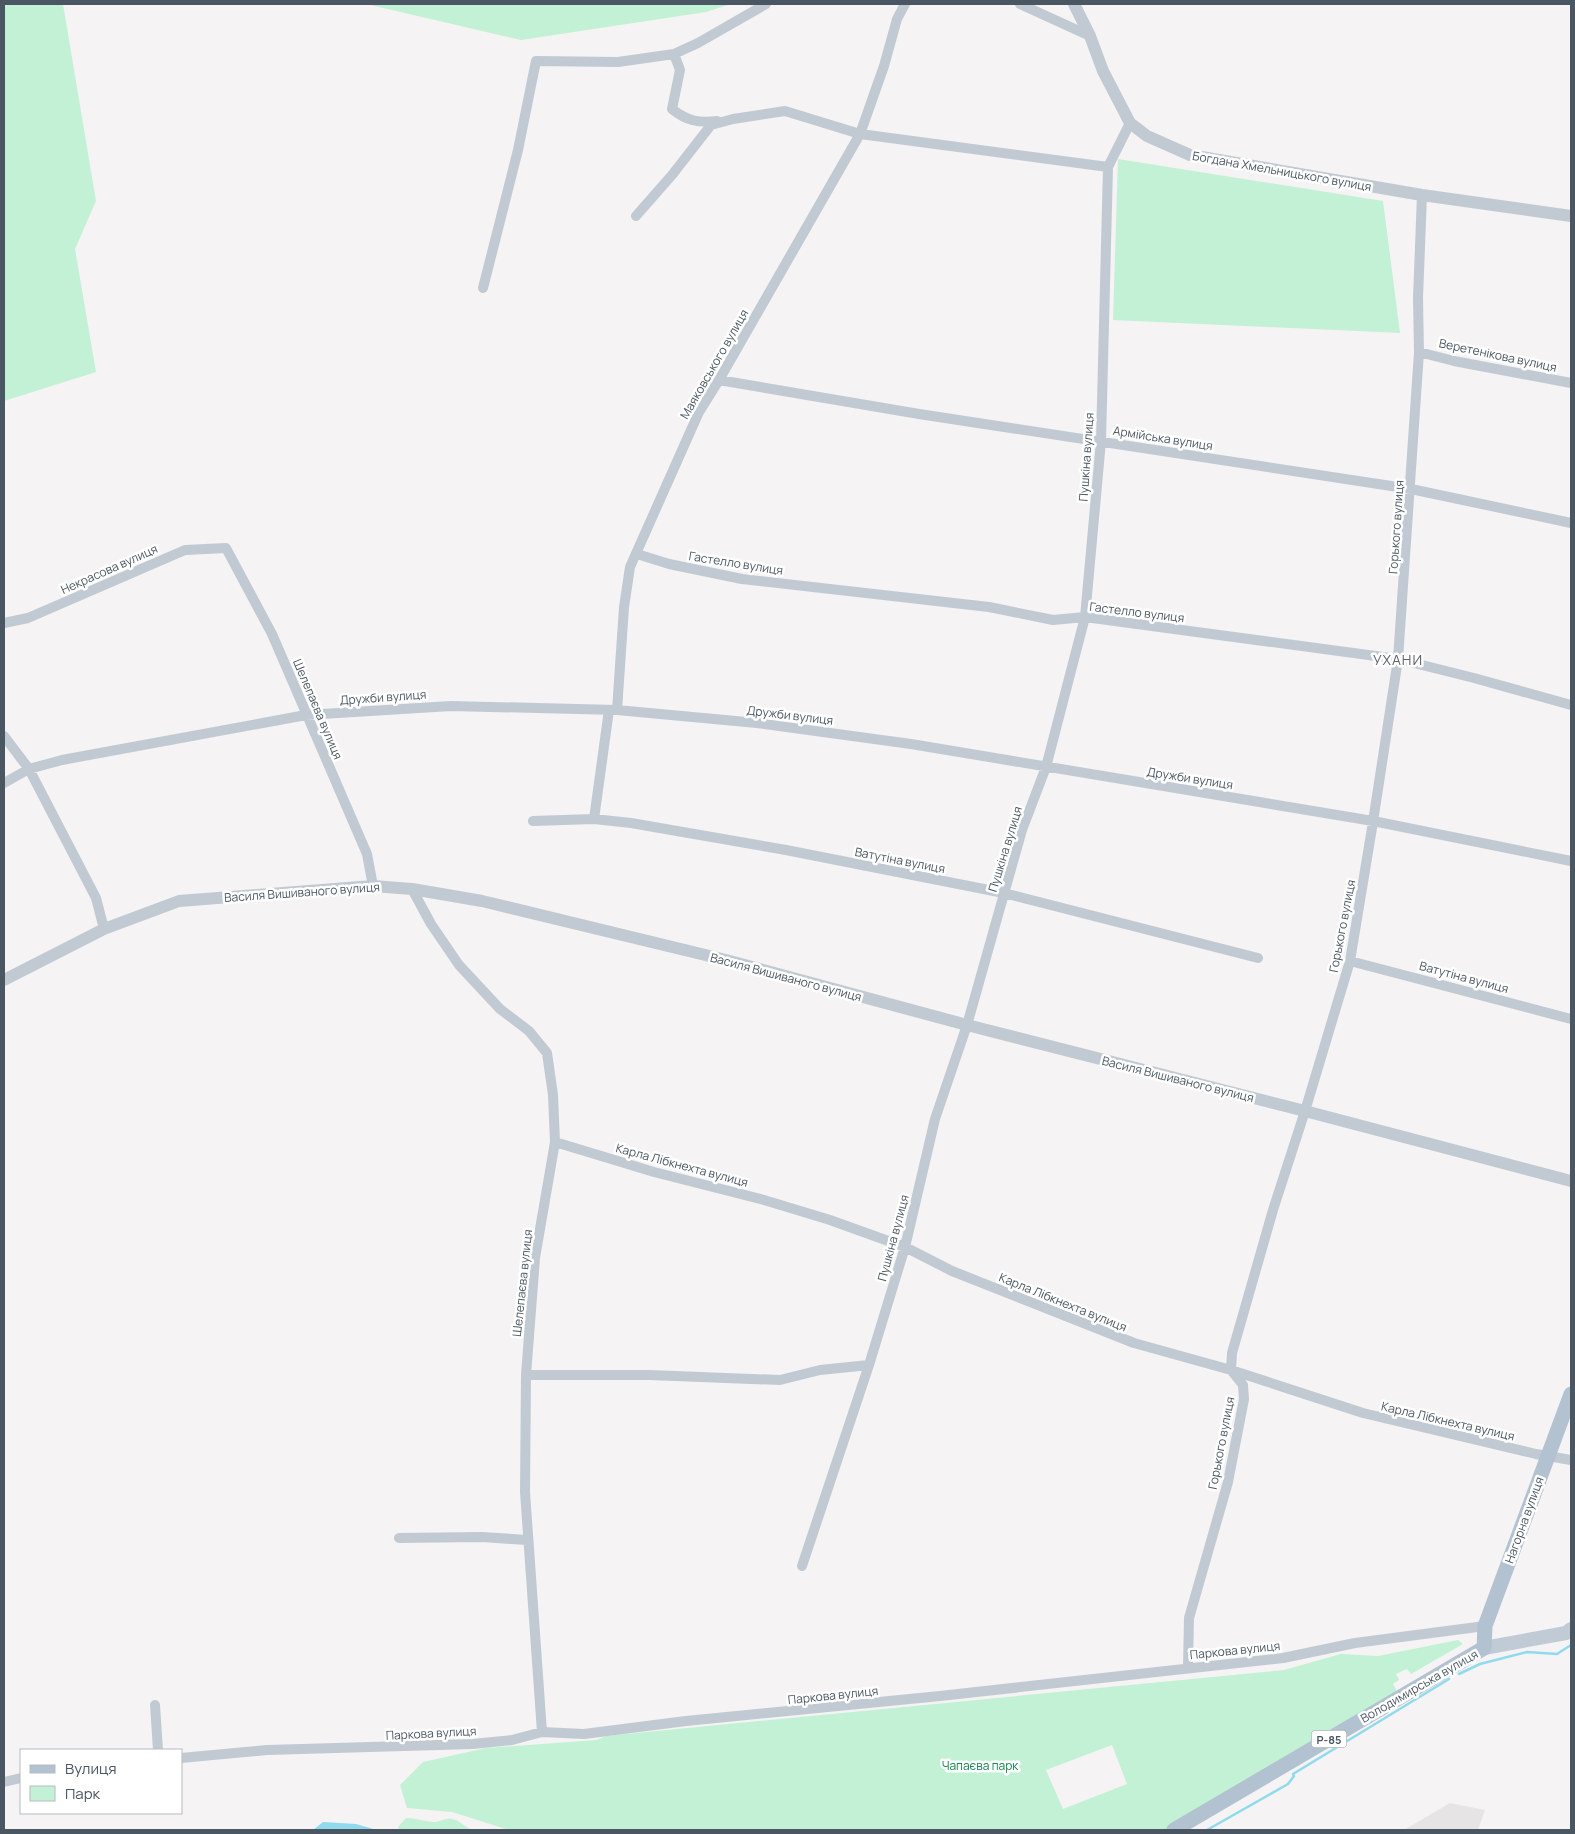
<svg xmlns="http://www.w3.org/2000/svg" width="1575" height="1834" font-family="Manrope,sans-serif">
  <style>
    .education { fill: #e6e4e5 }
    .green { fill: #c3f1d5; fill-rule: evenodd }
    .water { fill: #90daee }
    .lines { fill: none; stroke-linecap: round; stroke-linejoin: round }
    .stream { stroke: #90daee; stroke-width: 2.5 }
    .minor { stroke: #c1cad2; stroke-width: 10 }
    .tertiary { stroke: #c1cad2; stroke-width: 12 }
    .secondary { stroke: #c1cbd6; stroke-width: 14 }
    .primary { stroke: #b3c2d1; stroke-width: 15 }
    .labels { text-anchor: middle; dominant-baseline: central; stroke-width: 5; stroke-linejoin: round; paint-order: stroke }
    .shield { fill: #fff; stroke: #808990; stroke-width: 1 }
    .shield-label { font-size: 11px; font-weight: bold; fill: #4a5661 }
    .street-label { font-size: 12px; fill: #4a5661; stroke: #fff }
    .park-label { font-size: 12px; fill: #17864f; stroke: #fff }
    .neighbourhood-label { font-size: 14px; letter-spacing: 1px; fill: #5f6368; stroke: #fff }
  </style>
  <rect width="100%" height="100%" fill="#f5f3f3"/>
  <!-- education -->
  <path class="education" d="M 1450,1803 L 1485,1810 L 1478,1830 L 1404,1830 Z"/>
  <!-- green -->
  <path class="green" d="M 4,4 L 63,4 L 96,201 L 75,249 L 96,372 L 4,401 Z
    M 366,4 L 731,4 L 706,12 L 521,40 Z
    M 1118,159 L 1383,201 L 1400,333 L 1113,320 Z
    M 1458,1640 L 1463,1644 L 1411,1674 L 1407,1669 L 1396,1674 L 1399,1680 L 1393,1684 L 1398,1693 L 1167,1830 L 509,1830 L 452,1812 L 407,1808 L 400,1785 L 423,1762 L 486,1748 L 597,1740 L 606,1736 L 1284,1670 L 1341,1654 L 1378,1656 ZM 1112,1745 L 1127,1784 L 1063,1809 L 1046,1770 Z
    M 406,1818 C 415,1818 424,1821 433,1822 C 442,1822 446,1816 456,1820 C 462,1823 466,1828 473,1830 L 399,1830 L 398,1827 Z"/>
  <!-- water -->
  <path class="water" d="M 323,1822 L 356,1824 L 377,1830 L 313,1830 Z"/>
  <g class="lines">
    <!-- stream -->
    <path class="stream" d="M 1459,1674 L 1480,1664 L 1527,1652 L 1557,1654 L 1571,1645
      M 1207,1830 L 1288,1784 L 1294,1776 L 1293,1774 L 1449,1679"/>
    <!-- minor -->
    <path class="minor" d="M 1020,4 L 1090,36
      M 674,54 L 680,70 L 672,109 C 687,121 698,123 717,121
      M 636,216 L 672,175 L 711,125 L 733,119 L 785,111 L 860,134 L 1108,167
      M 483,288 L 518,150 L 536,61 L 618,62 L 674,54 L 698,43 L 766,4
      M 1419,352 L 1454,361 L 1571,383
      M 719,380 L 919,414 L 1411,489 L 1571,523
      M 637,554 L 669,564 L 742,579 L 989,607 L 1053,620 L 1085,617 L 1398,659 L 1474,678 L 1571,705
      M 4,623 L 28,618 L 185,550 L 226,548 L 272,634 L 367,854 L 373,886
      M 617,710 L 624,607 L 630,567 L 699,412 L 719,380 L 860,134 L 884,66 L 897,19 L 905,4
      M 4,736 L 29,769 L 96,898 L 104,929
      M 4,783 L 29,769 L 62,760 L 306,715 L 451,706 L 617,710 L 757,723 L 911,744 L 1373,821 L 1571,861
      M 594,819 L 609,710
      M 533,821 L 594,819 L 631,823 L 786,850 L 1004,893 L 1258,958
      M 412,889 L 431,924 L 459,965 L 500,1009 L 529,1031 L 547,1053 L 553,1095 L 555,1142 L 535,1258 L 526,1375 L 525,1492 L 542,1732
      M 1350,961 L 1571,1019
      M 555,1142 L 654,1172 L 764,1200 L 830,1220 L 905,1247 L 952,1271 L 1134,1343 L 1231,1370 L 1363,1413 L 1536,1454 L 1571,1460
      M 526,1375 L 649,1375 L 780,1380 L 820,1370 L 869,1365
      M 399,1538 L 482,1537 L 527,1540
      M 802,1566 L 869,1365 L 905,1247 L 935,1119 L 967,1025 L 1022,830 L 1046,767 L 1085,617 L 1101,441 L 1108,167 L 1130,123
      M 1188,1668 L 1189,1618 L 1228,1482 L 1244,1399 L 1243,1385 L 1231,1370 L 1232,1353 L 1273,1210 L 1305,1111 L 1350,961 L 1372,828 L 1398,659 L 1419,352 L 1418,298 L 1422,195
      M 155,1705 L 158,1750
      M 181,1758 L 267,1750 L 473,1744 L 512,1740 L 542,1732 L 584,1734 L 686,1721 L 940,1696 L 1283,1658 L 1355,1643 L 1485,1626
      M 4,1782 L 21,1778"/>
    <!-- tertiary -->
    <path class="tertiary" d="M 1074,4 L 1090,36 L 1103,71 L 1130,123 L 1147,136 L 1190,155 L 1422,195 L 1571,216
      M 4,980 L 104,929 L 179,901 L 373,886 L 412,889 L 482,901 L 726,960 L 967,1025 L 1305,1111 L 1571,1181"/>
    <!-- secondary -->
    <path class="secondary" d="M 1484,1648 L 1566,1633 L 1571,1629"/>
    <!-- primary -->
    <path class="primary" d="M 1174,1830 L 1484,1648 L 1485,1626 L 1571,1394"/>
  </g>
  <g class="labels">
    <!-- shield labels -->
    <rect class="shield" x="1311.5" y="1730.5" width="35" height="17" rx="4"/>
    <g class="shield-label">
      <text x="1329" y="1739">Р-85</text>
    </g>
    <!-- street labels -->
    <g class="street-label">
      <text transform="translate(1282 171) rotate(10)">Богдана Хмельницького вулиця</text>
      <text transform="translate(1498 355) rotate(12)">Веретенікова вулиця</text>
      <text transform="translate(714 364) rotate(-60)">Маяковського вулиця</text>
      <text transform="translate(1163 438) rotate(9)">Армійська вулиця</text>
      <text transform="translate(1086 457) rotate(-86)">Пушкіна вулиця</text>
      <text transform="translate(1396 527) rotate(-86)">Горького вулиця</text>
      <text transform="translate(736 563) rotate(9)">Гастелло вулиця</text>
      <text transform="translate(109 569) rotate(-24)">Некрасова вулиця</text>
      <text transform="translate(1137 612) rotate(7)">Гастелло вулиця</text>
      <text transform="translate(383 697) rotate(-4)">Дружби вулиця</text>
      <text transform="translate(318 709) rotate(67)">Шелепаєва вулиця</text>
      <text transform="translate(790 715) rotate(7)">Дружби вулиця</text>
      <text transform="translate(1190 778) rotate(9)">Дружби вулиця</text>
      <text transform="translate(1005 849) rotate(-73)">Пушкіна вулиця</text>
      <text transform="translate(900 860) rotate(11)">Ватутіна вулиця</text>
      <text transform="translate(302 892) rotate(-4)">Василя Вишиваного вулиця</text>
      <text transform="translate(1342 926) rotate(-79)">Горького вулиця</text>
      <text transform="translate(786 977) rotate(15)">Василя Вишиваного вулиця</text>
      <text transform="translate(1464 977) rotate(15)">Ватутіна вулиця</text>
      <text transform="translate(1178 1079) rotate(14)">Василя Вишиваного вулиця</text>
      <text transform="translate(682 1165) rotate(15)">Карла Лібкнехта вулиця</text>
      <text transform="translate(893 1238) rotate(-75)">Пушкіна вулиця</text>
      <text transform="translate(522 1283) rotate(-84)">Шелепаєва вулиця</text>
      <text transform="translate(1063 1302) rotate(22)">Карла Лібкнехта вулиця</text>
      <text transform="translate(1448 1421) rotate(13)">Карла Лібкнехта вулиця</text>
      <text transform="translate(1221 1443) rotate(-79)">Горького вулиця</text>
      <text transform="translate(1524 1520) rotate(-70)">Нагорна вулиця</text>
      <text transform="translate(1235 1650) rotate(-6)">Паркова вулиця</text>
      <text transform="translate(1419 1686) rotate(-30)">Володимирська вулиця</text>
      <text transform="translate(833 1695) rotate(-6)">Паркова вулиця</text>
      <text transform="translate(431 1733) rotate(-3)">Паркова вулиця</text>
    </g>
    <!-- park labels -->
    <g class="park-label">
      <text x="980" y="1765">Чапаєва парк</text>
    </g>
    <!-- neighbourhood labels -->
    <g class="neighbourhood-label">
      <text x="1398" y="659">УХАНИ</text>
    </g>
  </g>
  <!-- border -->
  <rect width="1575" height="1834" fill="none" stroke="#4a5661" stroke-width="10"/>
  <!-- legend -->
  <rect x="20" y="1749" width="162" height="65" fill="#ffffff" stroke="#b7bbc0"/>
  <rect x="30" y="1765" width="25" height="8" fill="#b3c2d1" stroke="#b7bbc0"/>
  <text x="65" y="1774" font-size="15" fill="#4a5661">Вулиця</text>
  <rect x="30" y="1786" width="25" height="15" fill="#c3f1d5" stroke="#b7bbc0"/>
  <text x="65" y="1799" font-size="15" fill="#4a5661">Парк</text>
</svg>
